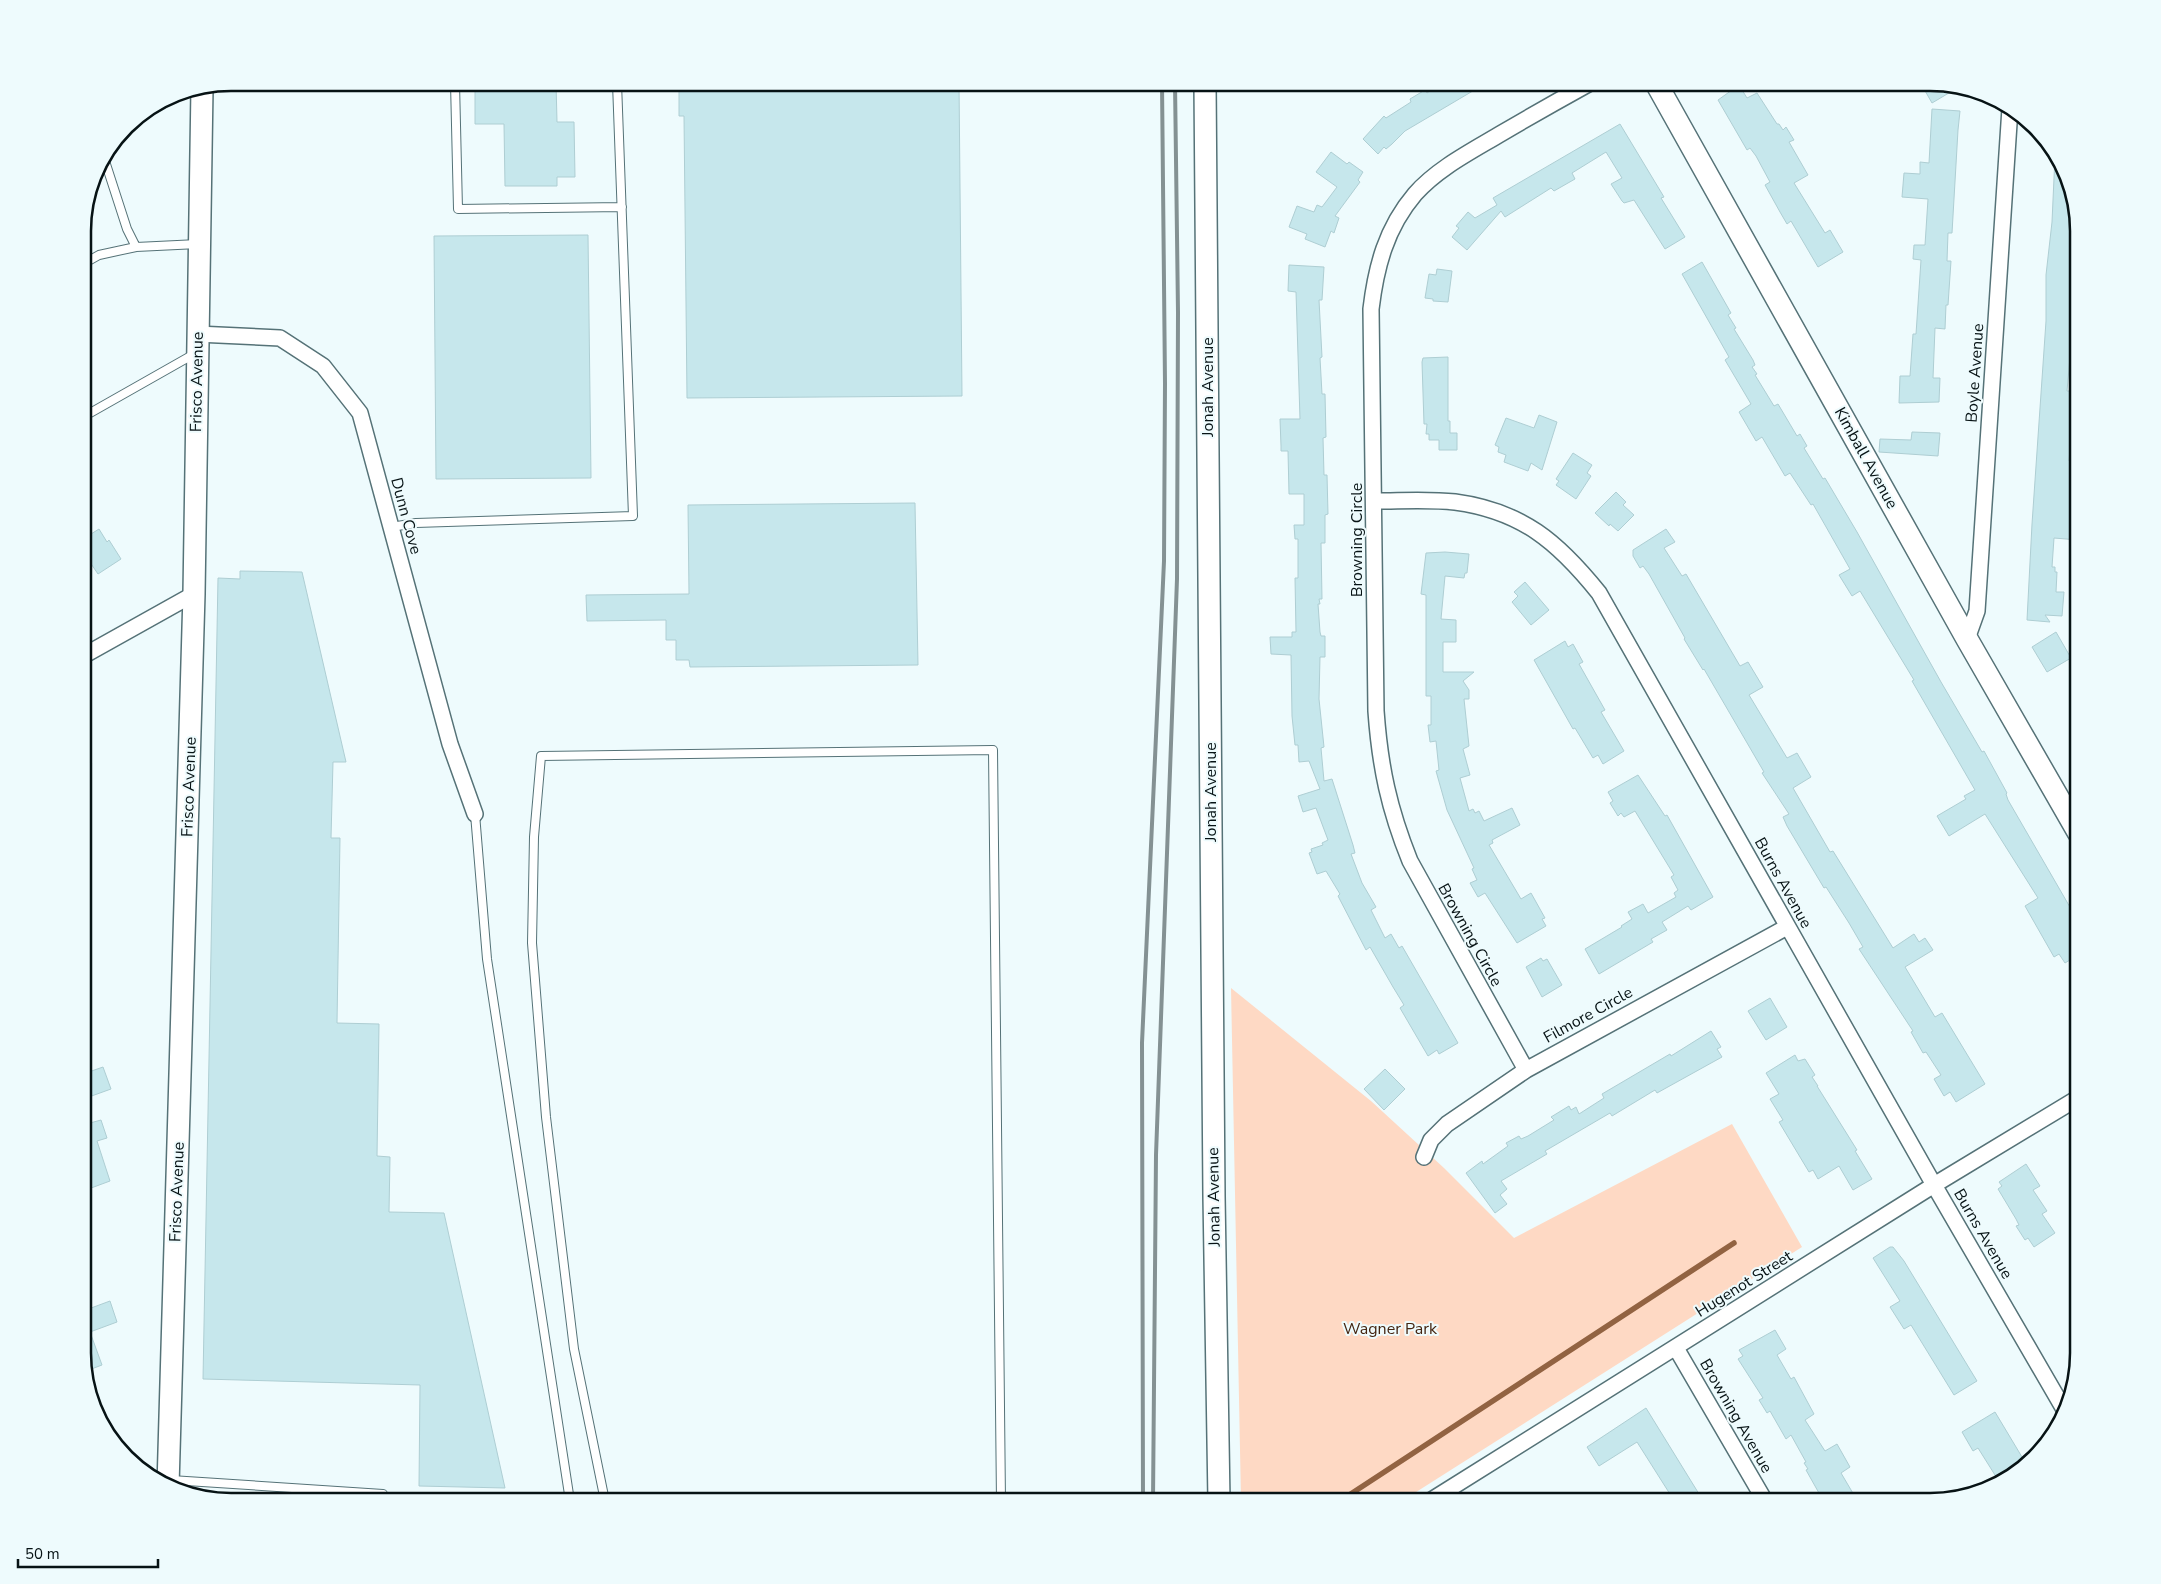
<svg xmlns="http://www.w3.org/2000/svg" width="2161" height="1584" font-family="'Nunito Sans',sans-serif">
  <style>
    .green { fill: #fed9c4 }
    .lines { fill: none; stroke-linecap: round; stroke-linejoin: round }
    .stream { stroke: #926342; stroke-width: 5.5 }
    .building { fill: #c6e7ec; stroke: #aeced3 }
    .lane-casing { stroke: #557277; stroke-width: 10 }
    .street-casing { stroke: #557277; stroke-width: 18 }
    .secondary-casing { stroke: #557277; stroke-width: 24 }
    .lane { stroke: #fff; stroke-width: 8 }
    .street { stroke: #fff; stroke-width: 15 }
    .secondary { stroke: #fff; stroke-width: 21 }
    .rail { stroke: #849193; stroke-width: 4 }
    .labels { text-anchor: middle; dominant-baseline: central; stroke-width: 4; stroke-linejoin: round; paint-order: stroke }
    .street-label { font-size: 16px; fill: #071315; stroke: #eefbfd }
    .park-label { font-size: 16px; fill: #442511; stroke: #eefbfd }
    .rim { fill: none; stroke: #071315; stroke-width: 2.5 }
  </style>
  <rect width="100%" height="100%" fill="#eefbfd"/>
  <!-- green -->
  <path class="green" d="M 1231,988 L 1371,1101 L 1444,1168 L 1514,1238 L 1732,1124 L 1802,1247 L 1402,1501 L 1241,1501 Z"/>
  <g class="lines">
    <!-- stream -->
    <path class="stream" d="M 1340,1501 L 1734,1243"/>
  </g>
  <!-- building -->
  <path class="building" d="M 475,82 L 556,82 L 557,122 L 574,122 L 575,177 L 557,177 L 557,186 L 505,186 L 504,124 L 475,124 Z
    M 679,82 L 959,82 L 962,396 L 687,398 L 684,116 L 679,116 Z
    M 1443,82 L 1488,82 L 1405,131 L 1392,144 L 1386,149 L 1384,147 L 1378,154 L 1363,139 L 1384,116 L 1386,118 L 1411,102 L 1410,99 L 1425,90 L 1427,93 Z
    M 1920,82 L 1930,82 L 1959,87 L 1932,103 Z
    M 1739,85 L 1747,98 L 1757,93 L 1777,124 L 1779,124 L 1783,130 L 1786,127 L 1794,140 L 1789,142 L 1808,175 L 1794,183 L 1825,233 L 1830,230 L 1843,252 L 1818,267 L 1791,221 L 1787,224 L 1780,212 L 1765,185 L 1770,182 L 1756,156 L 1750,148 L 1747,150 L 1718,100 Z
    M 1932,109 L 1960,111 L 1958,130 L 1952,233 L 1948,233 L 1947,261 L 1951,261 L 1948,305 L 1946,305 L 1945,329 L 1935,328 L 1933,378 L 1940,378 L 1939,402 L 1899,403 L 1900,376 L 1910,376 L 1913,334 L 1916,334 L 1921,260 L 1913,259 L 1914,245 L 1925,245 L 1928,199 L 1902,197 L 1904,173 L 1920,174 L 1920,162 L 1929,163 Z
    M 1620,124 L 1664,197 L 1661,198 L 1685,237 L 1665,249 L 1634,200 L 1624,203 L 1622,201 L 1611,184 L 1622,178 L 1606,152 L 1572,173 L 1575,179 L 1554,191 L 1551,188 L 1505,217 L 1501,211 L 1467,250 L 1452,237 L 1459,228 L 1456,226 L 1468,212 L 1475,218 L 1497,205 L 1493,198 Z
    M 1331,152 L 1347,164 L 1349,162 L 1363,172 L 1358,180 L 1360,182 L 1335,216 L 1339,218 L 1334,233 L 1331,231 L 1325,247 L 1305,239 L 1307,234 L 1289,227 L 1297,206 L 1314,212 L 1317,205 L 1322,207 L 1337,187 L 1316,172 Z
    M 2055,156 L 2063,165 L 2077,226 L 2074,294 L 2078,294 L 2078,320 L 2075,320 L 2075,323 L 2073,323 L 2067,391 L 2077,391 L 2078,394 L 2078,411 L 2073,411 L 2069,461 L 2078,462 L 2078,487 L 2073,487 L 2071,520 L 2078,520 L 2078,540 L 2054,538 L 2052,567 L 2055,567 L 2055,572 L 2057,572 L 2056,592 L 2064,592 L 2062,616 L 2045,615 L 2050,622 L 2027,620 L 2032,524 L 2046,321 L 2046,275 L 2052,222 Z
    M 588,235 L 591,478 L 436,479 L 434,236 Z
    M 1702,262 L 1731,313 L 1728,315 L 1736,328 L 1734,329 L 1753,360 L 1755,365 L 1752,367 L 1757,374 L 1755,375 L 1774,406 L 1778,404 L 1797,436 L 1800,434 L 1807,446 L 1804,448 L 1823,479 L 1825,478 L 1857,532 L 1941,682 L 1982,752 L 1984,751 L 2007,793 L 2006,794 L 2008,800 L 2078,921 L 2078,955 L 2065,963 L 2059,954 L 2054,957 L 2025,906 L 2038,898 L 1985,814 L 1949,836 L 1937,816 L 1966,799 L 1964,796 L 1975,790 L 1912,681 L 1914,680 L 1860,591 L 1852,596 L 1839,575 L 1850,569 L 1813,504 L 1811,505 L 1790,473 L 1785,476 L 1762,437 L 1756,441 L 1739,412 L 1751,404 L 1725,360 L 1729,357 L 1682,274 Z
    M 1289,265 L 1324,267 L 1322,300 L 1319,300 L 1322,357 L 1320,358 L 1322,394 L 1325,394 L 1326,437 L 1323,438 L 1324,475 L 1327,475 L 1328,514 L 1325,515 L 1325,543 L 1321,543 L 1322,599 L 1319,599 L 1320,604 L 1318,604 L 1320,632 L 1321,636 L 1325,636 L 1325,657 L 1320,657 L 1319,699 L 1324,747 L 1321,748 L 1324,781 L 1332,779 L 1353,845 L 1355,853 L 1351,854 L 1362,883 L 1376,907 L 1371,910 L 1385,938 L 1391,934 L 1399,948 L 1402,946 L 1458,1043 L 1439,1054 L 1437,1050 L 1428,1056 L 1400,1008 L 1404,1005 L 1393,987 L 1370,947 L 1366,950 L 1338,896 L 1340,894 L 1326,871 L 1317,874 L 1309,853 L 1312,852 L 1311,849 L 1323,845 L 1322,843 L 1328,840 L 1316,808 L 1303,812 L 1298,796 L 1320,789 L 1309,761 L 1299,762 L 1298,745 L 1295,745 L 1292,716 L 1291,655 L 1271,654 L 1270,637 L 1292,637 L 1292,632 L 1296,632 L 1295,578 L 1298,578 L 1298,539 L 1295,539 L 1294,525 L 1304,525 L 1304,494 L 1289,494 L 1288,451 L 1281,451 L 1281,446 L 1280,419 L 1300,419 L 1296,292 L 1288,291 Z
    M 1437,269 L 1452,271 L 1448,302 L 1433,301 L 1433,299 L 1425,298 L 1429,274 L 1436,275 Z
    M 1448,357 L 1448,421 L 1450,421 L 1450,433 L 1457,433 L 1457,450 L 1439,450 L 1439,440 L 1429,440 L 1429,434 L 1426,434 L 1427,424 L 1424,424 L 1422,362 L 1423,358 Z
    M 1539,415 L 1557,422 L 1542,470 L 1531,463 L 1528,471 L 1504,462 L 1506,455 L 1498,452 L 1499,447 L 1495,445 L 1506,418 L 1534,428 Z
    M 1912,432 L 1940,433 L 1938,456 L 1879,452 L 1880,439 L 1911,440 Z
    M 1573,453 L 1592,465 L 1587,473 L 1591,476 L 1576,499 L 1556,485 L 1559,481 L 1556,479 Z
    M 1616,492 L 1626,502 L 1623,505 L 1634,515 L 1618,531 L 1610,524 L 1609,526 L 1595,513 Z
    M 915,503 L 918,665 L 690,667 L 689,660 L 676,660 L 676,640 L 666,640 L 666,620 L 587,621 L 586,595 L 689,594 L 688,505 Z
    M 99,529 L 107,542 L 109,540 L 121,559 L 98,574 L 83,552 L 83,539 Z
    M 1666,529 L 1675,542 L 1664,548 L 1682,576 L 1686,574 L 1740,666 L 1748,662 L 1763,687 L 1749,695 L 1787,758 L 1797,753 L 1811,777 L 1793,788 L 1830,852 L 1833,851 L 1893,948 L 1914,934 L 1919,942 L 1925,938 L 1933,950 L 1905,967 L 1935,1017 L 1942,1013 L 1985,1084 L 1956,1102 L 1950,1092 L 1944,1096 L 1934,1079 L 1941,1075 L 1926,1052 L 1923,1053 L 1911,1032 L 1913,1031 L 1859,949 L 1863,947 L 1849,923 L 1826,887 L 1824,888 L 1787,826 L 1783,817 L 1789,814 L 1762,773 L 1764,772 L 1704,669 L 1703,670 L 1684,639 L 1685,638 L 1649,574 L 1643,566 L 1640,568 L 1633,556 L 1633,550 Z
    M 1445,552 L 1469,554 L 1467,573 L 1465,573 L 1464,578 L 1445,576 L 1441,619 L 1456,620 L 1456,642 L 1443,642 L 1443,672 L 1474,672 L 1463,681 L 1469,690 L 1469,699 L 1464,699 L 1469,746 L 1463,749 L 1470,775 L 1460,778 L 1469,811 L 1473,809 L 1475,813 L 1479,811 L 1484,821 L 1512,808 L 1520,825 L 1492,840 L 1493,843 L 1489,845 L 1521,899 L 1531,893 L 1545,918 L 1542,919 L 1546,926 L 1517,943 L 1485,893 L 1478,897 L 1470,883 L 1477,880 L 1472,869 L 1474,868 L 1447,810 L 1436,771 L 1439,770 L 1436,741 L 1430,742 L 1428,725 L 1431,725 L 1431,696 L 1426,696 L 1426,595 L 1421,594 L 1426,553 Z
    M 240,571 L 302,572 L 346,762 L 333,762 L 331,838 L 340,838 L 337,1023 L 379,1024 L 377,1156 L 390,1157 L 389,1212 L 444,1213 L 505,1488 L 419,1486 L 420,1385 L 203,1379 L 218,578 L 240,579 Z
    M 1525,582 L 1549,610 L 1531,625 L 1512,602 L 1518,596 L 1514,592 Z
    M 2056,632 L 2071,658 L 2047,672 L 2032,647 Z
    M 1565,641 L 1568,647 L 1573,644 L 1583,662 L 1579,664 L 1605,710 L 1601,712 L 1624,751 L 1603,764 L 1598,755 L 1593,758 L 1575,728 L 1573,729 L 1534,660 Z
    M 1638,775 L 1665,816 L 1667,815 L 1713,897 L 1691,910 L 1688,906 L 1662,922 L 1667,930 L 1651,939 L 1653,942 L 1599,974 L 1585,949 L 1622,927 L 1621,926 L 1632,919 L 1628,912 L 1643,904 L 1648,913 L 1676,897 L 1674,893 L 1678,890 L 1671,877 L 1674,875 L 1635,811 L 1624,817 L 1621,813 L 1618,816 L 1610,803 L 1613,801 L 1608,792 Z
    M 1541,958 L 1543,961 L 1547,959 L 1562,985 L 1542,997 L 1526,967 Z
    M 1770,998 L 1787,1027 L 1766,1040 L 1748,1011 Z
    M 1711,1031 L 1721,1047 L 1717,1049 L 1722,1057 L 1657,1093 L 1655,1090 L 1612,1116 L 1610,1113 L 1545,1151 L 1547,1154 L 1501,1181 L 1507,1189 L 1500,1195 L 1507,1204 L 1495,1213 L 1466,1173 L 1482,1161 L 1483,1164 L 1508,1146 L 1506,1143 L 1519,1136 L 1521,1139 L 1528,1136 L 1554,1120 L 1551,1117 L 1569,1106 L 1571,1110 L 1576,1107 L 1579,1114 L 1604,1098 L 1602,1094 L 1670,1054 L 1671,1056 Z
    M 1795,1055 L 1798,1061 L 1805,1059 L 1815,1075 L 1812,1077 L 1818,1086 L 1817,1086 L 1857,1150 L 1855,1151 L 1872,1179 L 1853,1190 L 1839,1166 L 1818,1179 L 1813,1170 L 1809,1172 L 1779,1122 L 1783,1120 L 1770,1099 L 1779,1094 L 1766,1073 Z
    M 103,1067 L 111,1089 L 86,1098 L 83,1089 L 83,1074 Z
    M 1385,1069 L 1405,1089 L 1384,1110 L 1364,1089 Z
    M 85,1108 L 90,1123 L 101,1120 L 107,1138 L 97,1141 L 110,1181 L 83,1191 L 83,1109 Z
    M 2026,1164 L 2040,1186 L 2033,1190 L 2047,1211 L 2042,1214 L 2055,1233 L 2034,1247 L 2028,1238 L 2025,1240 L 2016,1226 L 2019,1225 L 2016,1219 L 1998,1189 L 2002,1186 L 1999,1182 Z
    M 1890,1247 L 1893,1247 L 1904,1261 L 1977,1381 L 1954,1395 L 1911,1325 L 1904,1329 L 1890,1307 L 1900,1301 L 1873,1258 Z
    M 110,1301 L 117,1322 L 90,1332 L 102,1365 L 86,1371 L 83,1362 L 83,1311 Z
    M 1775,1330 L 1786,1349 L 1777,1355 L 1791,1379 L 1794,1377 L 1814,1414 L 1805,1420 L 1825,1451 L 1837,1444 L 1850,1467 L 1841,1473 L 1854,1495 L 1844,1502 L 1824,1502 L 1806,1470 L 1808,1469 L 1804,1463 L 1806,1462 L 1791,1435 L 1786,1439 L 1770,1411 L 1767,1413 L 1759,1400 L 1763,1398 L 1738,1359 L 1743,1356 L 1739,1350 Z
    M 1646,1408 L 1691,1481 L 1704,1502 L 1675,1502 L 1637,1442 L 1599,1466 L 1587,1447 Z
    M 1995,1412 L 2025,1462 L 2000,1483 L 1978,1448 L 1973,1451 L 1962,1432 Z"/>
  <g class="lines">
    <!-- lane casing -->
    <g class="lane-casing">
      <path id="lane" d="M 455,83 L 458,209 L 622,207
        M 104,158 L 127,229 L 136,247 L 198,244
        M 83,264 L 99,255 L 136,247
        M 83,417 L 196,353
        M 391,527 L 416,523 L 633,516 L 617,83
        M 475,814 L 487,959 L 570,1501
        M 171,1480 L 383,1494
        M 605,1501 L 574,1349 L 546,1117 L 532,943 L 534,837 L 541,756 L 993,750 L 1001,1501"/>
    </g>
    <!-- street casing -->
    <g class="street-casing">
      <path id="street" d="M 197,334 L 280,338 L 323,366 L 360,413 L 450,744 L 475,814
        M 1375,501 C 1401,501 1429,499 1455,502 C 1522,511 1558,542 1599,593 L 1934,1185 L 2065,1411
        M 1967,639 L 1977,611 L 2010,108
        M 83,656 L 194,594
        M 1526,1070 L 1410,861 C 1389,809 1380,767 1376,711 L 1371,309 C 1376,267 1386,228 1415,194 C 1438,168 1472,151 1502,133 C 1531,116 1561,99 1590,83
        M 1424,1157 L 1431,1140 L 1447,1124 L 1526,1070 L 1787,927
        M 1676,1348 L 1765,1501
        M 1430,1501 L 1934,1185 L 2078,1098"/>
    </g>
    <!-- secondary casing -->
    <g class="secondary-casing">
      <path id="secondary" d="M 1205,83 L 1214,1196 L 1219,1501
        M 1656,83 L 1967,639 L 2078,832
        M 168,1486 L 194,594 L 202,88"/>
    </g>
    <!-- lane -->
    <use href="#lane" class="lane"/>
    <!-- street -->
    <use href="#street" class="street"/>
    <!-- secondary -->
    <use href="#secondary" class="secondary"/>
    <!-- rail -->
    <path class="rail" d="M 1143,1501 L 1142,1043 L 1164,561 L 1165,383 L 1162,83
      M 1153,1501 L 1156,1155 L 1177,579 L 1178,312 L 1175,83"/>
  </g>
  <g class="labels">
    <!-- street labels -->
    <g class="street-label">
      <text transform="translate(1975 373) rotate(-86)">Boyle Avenue</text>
      <text transform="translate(197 382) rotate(-89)">Frisco Avenue</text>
      <text transform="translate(1208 387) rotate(-90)">Jonah Avenue</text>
      <text transform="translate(1866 458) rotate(61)">Kimball Avenue</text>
      <text transform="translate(406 516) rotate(75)">Dunn Cove</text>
      <text transform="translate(1357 540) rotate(-90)">Browning Circle</text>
      <text transform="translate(189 787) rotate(-88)">Frisco Avenue</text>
      <text transform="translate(1211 792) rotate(-90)">Jonah Avenue</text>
      <text transform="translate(1783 883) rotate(61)">Burns Avenue</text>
      <text transform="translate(1470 935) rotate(61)">Browning Circle</text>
      <text transform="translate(1588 1015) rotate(-29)">Filmore Circle</text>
      <text transform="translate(177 1192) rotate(-88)">Frisco Avenue</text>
      <text transform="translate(1214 1197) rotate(-91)">Jonah Avenue</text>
      <text transform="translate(1983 1234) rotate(60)">Burns Avenue</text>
      <text transform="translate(1744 1284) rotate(-32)">Hugenot Street</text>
      <text transform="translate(1736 1416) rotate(60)">Browning Avenue</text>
    </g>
    <!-- park labels -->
    <g class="park-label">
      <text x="1390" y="1329">Wagner Park</text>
    </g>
  </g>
  <!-- crop -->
  <path d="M0 0H2161V1584H0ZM231 91H1930A140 140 0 0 1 2070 231V1353A140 140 0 0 1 1930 1493H231A140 140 0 0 1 91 1353V231A140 140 0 0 1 231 91Z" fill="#eefbfd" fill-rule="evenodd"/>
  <path class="rim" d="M231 91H1930A140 140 0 0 1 2070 231V1353A140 140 0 0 1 1930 1493H231A140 140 0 0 1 91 1353V231A140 140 0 0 1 231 91Z"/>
  <!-- scale -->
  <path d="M18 1559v8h140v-8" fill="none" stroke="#071315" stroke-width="2.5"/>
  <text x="25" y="1559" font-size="15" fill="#071315" stroke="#eefbfd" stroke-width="4" paint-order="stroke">50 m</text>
</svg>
